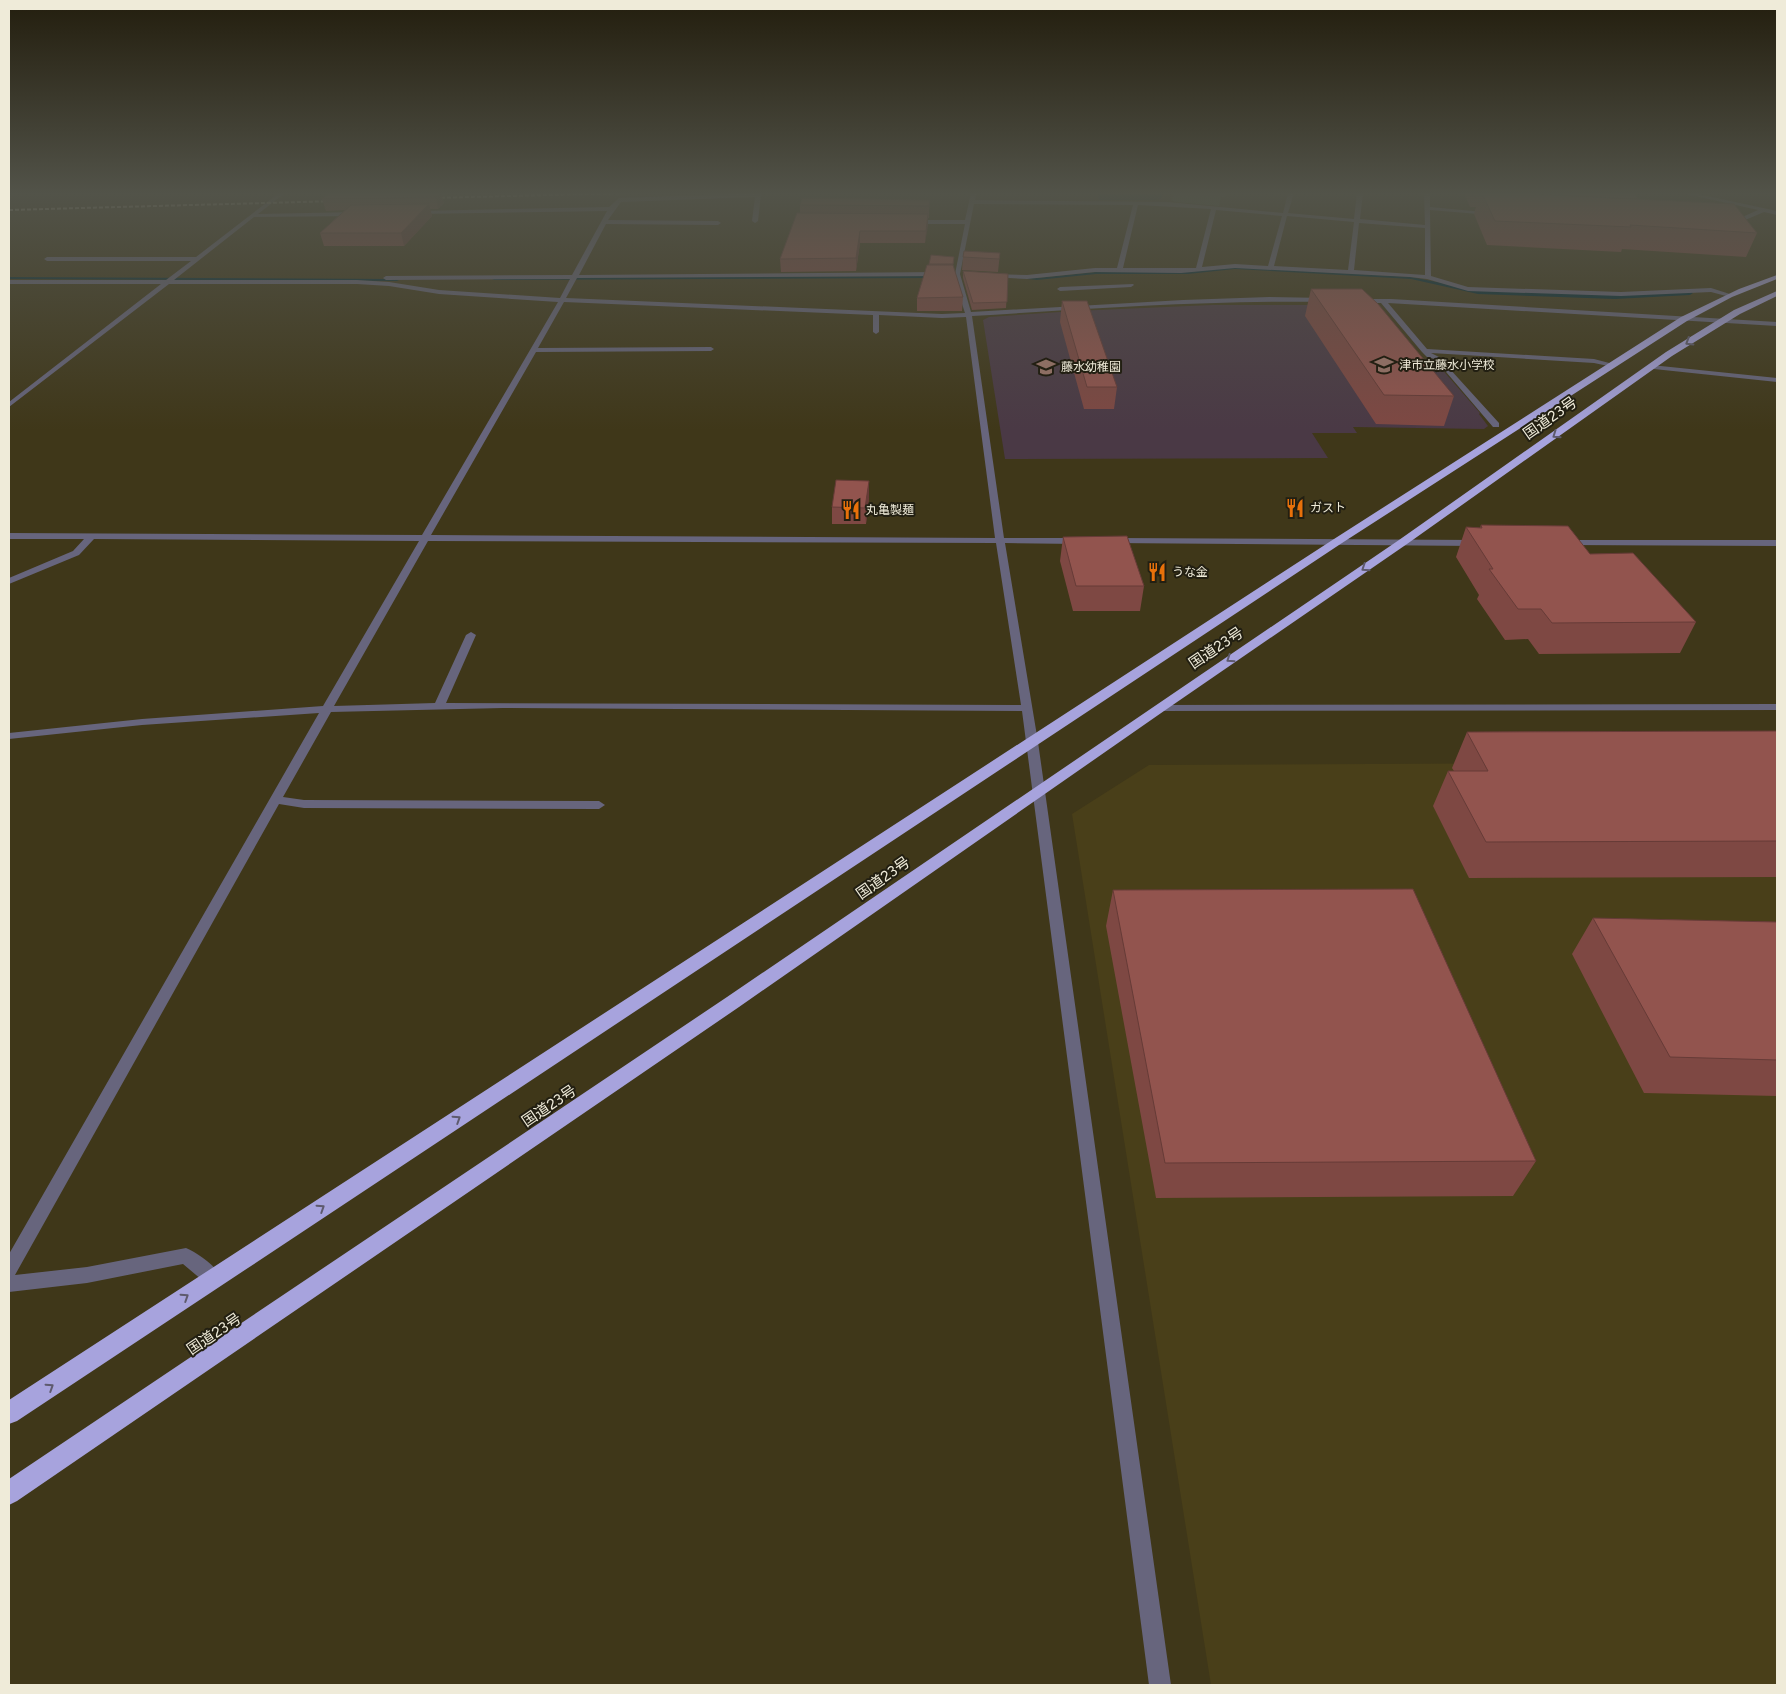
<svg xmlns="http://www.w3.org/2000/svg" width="1786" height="1694" font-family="Figtree,'Noto Sans JP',sans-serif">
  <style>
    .built { fill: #493f19 }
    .education { fill: #4a3945 }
    .green { fill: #456041 }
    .water { fill: #002a35 }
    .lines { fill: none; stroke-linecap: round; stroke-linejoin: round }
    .stream { fill: #002a35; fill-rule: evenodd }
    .minor { fill: #67657d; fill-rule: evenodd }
    .highway { fill: #a7a3dd; fill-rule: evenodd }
    .rail { stroke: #c7c2ae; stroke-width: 2; stroke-dasharray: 4 2; stroke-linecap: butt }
    .wall { fill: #7e4843 }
    .shaded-wall { fill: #663b37 }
    .building { fill: #92544e; stroke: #663b37 }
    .oneway { stroke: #5e5a6d }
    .labels { text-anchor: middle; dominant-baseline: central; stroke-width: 4; stroke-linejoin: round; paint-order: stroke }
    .far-poi-label { font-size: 12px; fill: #efebd9; stroke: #221f12; text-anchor: start }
    .street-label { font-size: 15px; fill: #efebd9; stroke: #221f12 }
  </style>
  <rect width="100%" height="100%" fill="#3f3719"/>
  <!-- built -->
  <path class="built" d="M 1777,762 L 1777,1685 L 1211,1685 L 1072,814 L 1149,765 Z"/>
  <!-- education -->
  <path class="education" d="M 1212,305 L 1373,305 L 1421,359 L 1433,359 L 1480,413 L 1479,414 L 1488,426 L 1484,429 L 1353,427 L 1357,433 L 1312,433 L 1328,458 L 1005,459 L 983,320 L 989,317 L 1075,311 Z"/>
  <!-- green -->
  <path class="green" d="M 1175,193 L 1227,193 L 1226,197 L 1221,197 L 1219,206 L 1176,202 L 1171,200 Z"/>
  <!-- water -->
  <path class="water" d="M 1098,193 L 1164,193 L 1161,199 L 1152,200 L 1099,200 Z"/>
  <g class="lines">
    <!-- stream -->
    <path class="stream" d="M 1235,267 L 1411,277 L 1478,290 L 1615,295 L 1690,291 L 1693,293 L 1690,295 L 1615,299 L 1478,294 L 1411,279 L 1235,269 L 1188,274 L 1096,274 L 1037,280 L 1017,278 L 1019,277 L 1037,278 L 1096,272 L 1188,272 Z
      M 937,276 L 939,278 L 494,280 L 492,279 L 494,278 Z
      M 9,277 L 397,279 L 399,280 L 397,281 L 9,279 Z"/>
    <!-- minor -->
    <path class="minor" d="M 279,193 L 285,193 L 258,214 L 358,212 L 361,214 L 358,216 L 254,217 L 174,280 L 357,280 L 389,282 L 439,290 L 560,298 L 570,279 L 386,280 L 383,278 L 386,276 L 572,275 L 607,211 L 414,214 L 416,211 L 609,207 L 619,198 L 758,193 L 761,195 L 758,221 L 755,223 L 752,221 L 755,197 L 621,202 L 608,220 L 718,221 L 721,223 L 718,225 L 606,224 L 579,275 L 941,272 L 944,274 L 941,276 L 577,278 L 566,298 L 942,314 L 965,313 L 954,279 L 965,224 L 912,224 L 909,222 L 912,220 L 965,220 L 971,193 L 977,193 L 975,200 L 1168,202 L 1283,213 L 1288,193 L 1294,193 L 1288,213 L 1354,219 L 1357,193 L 1363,193 L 1360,219 L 1425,225 L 1424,193 L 1430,193 L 1430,207 L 1494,213 L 1491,215 L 1430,210 L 1431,276 L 1468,287 L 1621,292 L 1711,288 L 1733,295 L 1730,297 L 1711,292 L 1621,296 L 1468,291 L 1427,279 L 1410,277 L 1235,268 L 1181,273 L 1095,272 L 1027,279 L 991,277 L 989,274 L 1027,275 L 1095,268 L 1117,268 L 1133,205 L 974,204 L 960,274 L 971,312 L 1183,300 L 1269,297 L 1326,298 L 1329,300 L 1326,302 C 1208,300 1090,309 972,316 L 1004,538 L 1079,538 L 1084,541 L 1079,544 L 1005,543 L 1038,742 L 1171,1685 L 1149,1685 L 1022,711 L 503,708 L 331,712 L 283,797 L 304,800 L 599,801 L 605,805 L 599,809 L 304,808 L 279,804 L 15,1275 L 87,1267 L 186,1248 C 198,1253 217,1267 223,1279 L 220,1285 L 214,1287 L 208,1285 L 183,1264 L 87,1283 L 9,1292 L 9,1254 L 319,713 L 142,725 L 9,739 L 9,733 L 142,719 L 323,706 L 419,541 L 94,539 L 79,555 L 9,584 L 9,578 L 73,551 L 84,539 L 9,539 L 9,533 L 422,535 L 558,302 L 439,294 L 389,286 L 357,284 L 169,284 L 9,407 L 9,402 L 161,284 L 9,284 L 9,280 L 166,280 L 191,261 L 47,261 L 44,259 L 47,257 L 196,257 ZM 1138,205 L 1211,209 L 1196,268 L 1123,268 ZM 1216,210 L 1282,216 L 1268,266 L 1235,264 L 1202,267 ZM 1287,216 L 1354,222 L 1348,270 L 1274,266 ZM 1359,223 L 1425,228 L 1425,275 L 1354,270 ZM 564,302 L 873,315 L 873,332 L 876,334 L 879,332 L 879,315 L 942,318 L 966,317 L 995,538 L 431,535 L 536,352 L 711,351 L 714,349 L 711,347 L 538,348 ZM 428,541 L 996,543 L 1021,705 L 446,703 L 476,635 L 471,632 L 466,635 L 435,703 L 334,706 Z
      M 1682,193 L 1693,193 L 1777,211 L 1777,215 L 1764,212 L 1731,226 L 1729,223 L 1758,210 Z
      M 1133,284 L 1134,285 L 1131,287 L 1060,291 L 1057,289 L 1060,287 Z
      M 1391,299 L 1777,322 L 1777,326 L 1388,303 L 1427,349 L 1594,359 L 1617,365 L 1613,367 L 1594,363 L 1431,353 L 1439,357 L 1499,423 L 1499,427 L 1493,427 L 1435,359 L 1427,357 L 1422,352 L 1381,303 L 1358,303 L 1355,301 L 1358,299 Z
      M 1651,365 L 1777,378 L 1777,382 L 1654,369 L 1651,369 Z
      M 1114,538 L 1476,540 L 1481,543 L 1476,546 L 1111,543 L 1111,539 Z
      M 1566,540 L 1777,540 L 1777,546 L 1563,545 L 1561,543 Z
      M 1777,704 L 1777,710 L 1159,711 L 1154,708 L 1159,705 Z"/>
    <!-- highway -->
    <path class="highway" d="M 1777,275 L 1777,279 L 1732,297 L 1687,321 L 1342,543 L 17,1421 L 9,1424 L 9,1400 L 1334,539 L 1681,317 L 1739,289 Z
      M 1777,291 L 1777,296 L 1740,314 L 1672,356 L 1407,544 L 1164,711 L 739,1007 L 17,1501 L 9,1505 L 9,1479 L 727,997 L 1399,540 L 1666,352 L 1734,310 Z"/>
    <!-- rail -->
    <path class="rail" d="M 429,198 L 627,193
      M 9,210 L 337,201"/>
  </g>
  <!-- wall -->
  <path class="wall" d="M 329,193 L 447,193 L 442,197 L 444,203 L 438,209 L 430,209 L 432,216 L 404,246 L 324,246 L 320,233 L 345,210 L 326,211 L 322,199 Z
    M 1464,193 L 1559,193 L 1560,195 L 1562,195 L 1562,193 L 1635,193 L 1638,199 L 1757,233 L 1746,257 L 1622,249 L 1621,252 L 1487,245 L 1474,214 L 1476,207 L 1470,207 Z
    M 930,200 L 929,211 L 929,218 L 928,218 L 925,243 L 860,243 L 856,271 L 781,272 L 780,259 L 800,213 L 800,205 Z
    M 1000,253 L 998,272 L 962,270 L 963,257 Z
    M 954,257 L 953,266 L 963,297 L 962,311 L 917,311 L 917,298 L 929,264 Z
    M 963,271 L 1008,274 L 1006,308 L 972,310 L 963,278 Z
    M 1311,289 L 1454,396 L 1444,426 L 1376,424 L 1305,316 Z
    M 1062,301 L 1117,387 L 1114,409 L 1084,409 L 1060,322 Z
    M 869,497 L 866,524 L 832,524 L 832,507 Z
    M 1481,525 L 1590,554 L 1696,622 L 1680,653 L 1539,654 L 1528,639 L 1505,640 L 1477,599 L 1479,595 L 1456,557 L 1466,527 L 1480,528 Z
    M 1063,537 L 1144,586 L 1140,611 L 1073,611 L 1060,561 Z
    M 1777,731 L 1777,877 L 1469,878 L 1433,806 L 1448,771 L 1454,771 L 1452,768 L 1467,732 Z
    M 1113,890 L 1536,1161 L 1513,1196 L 1156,1198 L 1106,926 Z
    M 1593,918 L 1777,922 L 1777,1096 L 1644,1093 L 1572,954 Z"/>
  <!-- shaded-wall -->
  <path class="shaded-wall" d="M 433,193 L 447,193 L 442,197 L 444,203 L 438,209 L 436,197 Z
    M 429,204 L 432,216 L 404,246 L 401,233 Z
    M 928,214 L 928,226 L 925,243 L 926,231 Z
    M 860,231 L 860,243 L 856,271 L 856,258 Z
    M 869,481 L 869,497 L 866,524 L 865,508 Z"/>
  <!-- building -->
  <path class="building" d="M 329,193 L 439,193 L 436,197 L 322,199 Z
    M 1472,193 L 1480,193 L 1479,197 L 1473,197 Z
    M 1482,193 L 1518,193 L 1734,204 L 1757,233 L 1630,225 L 1631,227 L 1495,221 Z
    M 1518,193 L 1559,193 L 1560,195 Z
    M 1568,193 L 1635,193 L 1638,199 L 1569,196 Z
    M 802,198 L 930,200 L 929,206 L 800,205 Z
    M 429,204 L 401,233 L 320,233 L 351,205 Z
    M 797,213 L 928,214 L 926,231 L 860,231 L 856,258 L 780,259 Z
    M 964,251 L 1000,253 L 999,259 L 963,257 Z
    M 931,255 L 954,257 L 953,264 L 929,264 Z
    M 927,265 L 953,265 L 963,297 L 917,298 Z
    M 963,271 L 1008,274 L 1007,302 L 973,303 Z
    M 1311,289 L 1362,289 L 1378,304 L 1454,396 L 1384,395 Z
    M 1062,301 L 1087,301 L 1117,387 L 1087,387 Z
    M 836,480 L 869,481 L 865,508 L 832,507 Z
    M 1481,525 L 1568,526 L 1590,554 L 1633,553 L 1696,622 L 1552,623 L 1541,609 L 1518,609 L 1489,569 L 1493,569 L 1466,527 L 1482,528 Z
    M 1127,536 L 1144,586 L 1076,586 L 1063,537 Z
    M 1777,731 L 1777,841 L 1486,842 L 1448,771 L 1488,771 L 1467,732 Z
    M 1413,889 L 1536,1161 L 1165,1163 L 1113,890 Z
    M 1593,918 L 1777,922 L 1777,1060 L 1670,1057 Z"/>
  <!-- one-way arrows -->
  <defs><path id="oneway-chevron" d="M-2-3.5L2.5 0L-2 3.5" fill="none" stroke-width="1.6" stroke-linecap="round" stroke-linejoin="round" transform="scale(1.25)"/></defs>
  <g class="oneway">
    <use href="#oneway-chevron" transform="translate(1689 342) rotate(148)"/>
    <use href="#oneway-chevron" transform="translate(1556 435) rotate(145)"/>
    <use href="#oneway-chevron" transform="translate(1365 568) rotate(146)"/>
    <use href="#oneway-chevron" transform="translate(1230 659) rotate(146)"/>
    <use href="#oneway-chevron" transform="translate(457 1119) rotate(-33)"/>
    <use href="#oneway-chevron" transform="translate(321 1208) rotate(-33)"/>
    <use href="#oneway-chevron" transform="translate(185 1297) rotate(-33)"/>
    <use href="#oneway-chevron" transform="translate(50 1387) rotate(-33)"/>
  </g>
  <!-- sky -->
  <linearGradient id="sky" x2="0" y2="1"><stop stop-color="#231e0e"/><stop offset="0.45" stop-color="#525349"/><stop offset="1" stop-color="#525349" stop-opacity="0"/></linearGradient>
  <rect width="1786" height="430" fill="url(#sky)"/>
  <!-- icons -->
  <defs>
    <g id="school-bare" transform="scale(1.5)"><path d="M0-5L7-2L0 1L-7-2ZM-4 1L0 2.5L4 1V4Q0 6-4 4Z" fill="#8d6e63" stroke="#221f12" stroke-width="2.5" paint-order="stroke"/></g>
    <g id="restaurant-bare" transform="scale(1.5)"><path d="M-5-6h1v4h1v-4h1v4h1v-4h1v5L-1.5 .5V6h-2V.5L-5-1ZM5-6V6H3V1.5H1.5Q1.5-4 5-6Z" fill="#e8710a" stroke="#221f12" stroke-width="2.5" paint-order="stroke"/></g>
  </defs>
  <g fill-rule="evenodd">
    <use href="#school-bare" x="1384" y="365"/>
    <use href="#school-bare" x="1046" y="367"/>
    <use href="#restaurant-bare" x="1295" y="508"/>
    <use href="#restaurant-bare" x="851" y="510"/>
    <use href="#restaurant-bare" x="1157" y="572"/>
  </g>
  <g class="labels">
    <!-- far-poi labels -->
    <g class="far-poi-label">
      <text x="1399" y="365">津市立藤水小学校</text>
      <text x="1061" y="367">藤水幼稚園</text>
      <text x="1310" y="508">ガスト</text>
      <text x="866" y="510">丸亀製麺</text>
      <text x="1172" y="572">うな金</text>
    </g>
    <!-- street labels -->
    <g class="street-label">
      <text transform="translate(1550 418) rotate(-35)">国道23号</text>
      <text transform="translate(1216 648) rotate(-34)">国道23号</text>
      <text transform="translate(883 878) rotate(-35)">国道23号</text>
      <text transform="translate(549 1106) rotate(-34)">国道23号</text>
      <text transform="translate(214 1334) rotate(-34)">国道23号</text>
    </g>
  </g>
  <!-- border -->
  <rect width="1786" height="1694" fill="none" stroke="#efebd9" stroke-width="20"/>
</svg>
